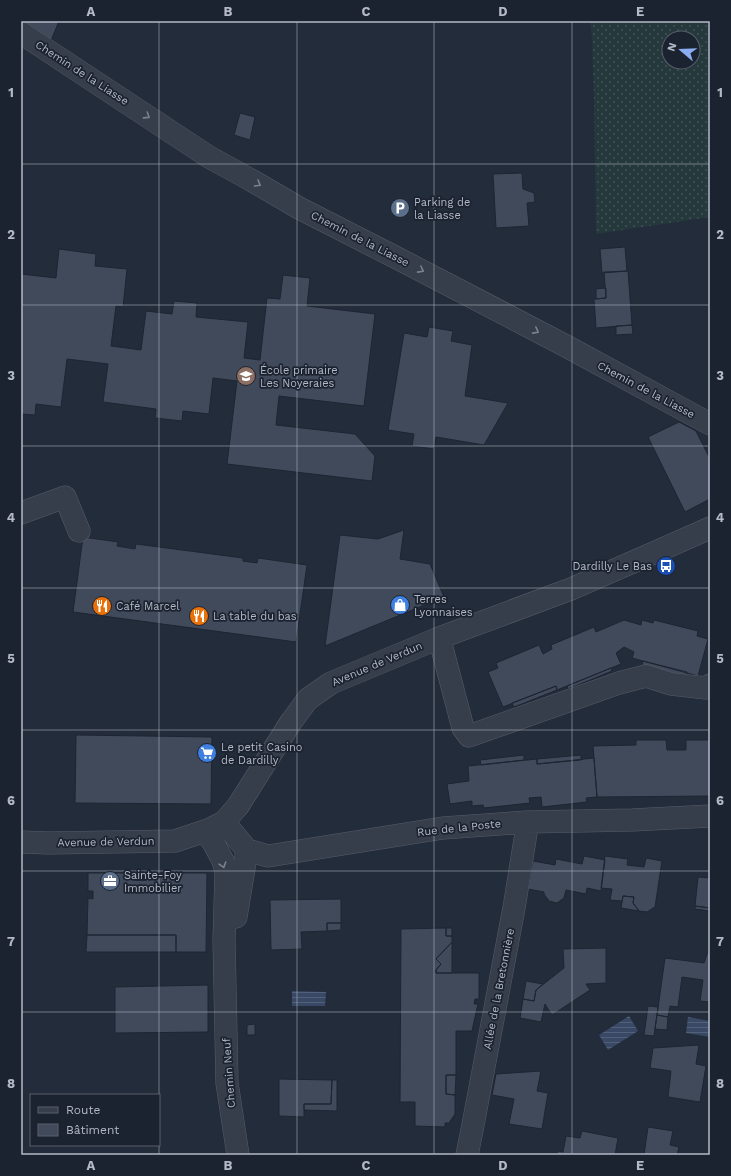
<svg xmlns="http://www.w3.org/2000/svg" width="731" height="1176" font-family="'Work Sans',sans-serif">
  <style>
    .grass { fill: url(#grass-dots); fill-rule: evenodd }
    .water { fill: url(#water-rules) }
    .building { fill: #404a5b; stroke: #1e2532 }
    .lines { fill: none; stroke-linecap: round; stroke-linejoin: round }
    .minor-casing { stroke: #555c69; stroke-width: 23 }
    .minor { stroke: #373e4b; stroke-width: 22 }
    .oneway { stroke: #7b828f }
    .grid { fill: none; stroke: #b3b9c7; stroke-width: 1; stroke-opacity: 0.55 }
    .labels { text-anchor: middle; dominant-baseline: central; stroke-width: 3.5; stroke-linejoin: round; paint-order: stroke }
    .street-label { font-size: 11px; fill: #b3b9c7; stroke: #1c2330 }
    .poi-label { font-size: 11px; fill: #b3b9c7; stroke: #1c2330; text-anchor: start }
    .neatline { fill: none; stroke: #b3b9c7; stroke-width: 1.5 }
    .grid-label { font-size: 13px; text-anchor: middle; font-weight: bold; fill: #b3b9c7 }
  </style>
  <defs>
    <pattern id="grass-dots" width="8" height="8" patternUnits="userSpaceOnUse"><rect width="8" height="8" fill="#25383c"/><path d="M2 2h.1M6 6h.1" fill="none" stroke="#425357" stroke-width="1.8" stroke-linecap="round"/></pattern>
    <pattern id="water-rules" width="6" height="5" patternUnits="userSpaceOnUse"><rect width="6" height="5" fill="#394864"/><path d="M0 2.5h6" fill="none" stroke="#536079"/></pattern>
  </defs>
  <rect width="100%" height="100%" fill="#232c3b"/>
  <!-- grass -->
  <path class="grass" d="M 590,21 L 710,21 L 710,217 L 596,234 L 594,99 L 592,38 ZM 669,38 L 693,38 L 693,62 L 669,62 Z"/>
  <!-- water -->
  <path class="water" d="M 292,991 L 326,992 L 325,1006 L 292,1006 Z
    M 629,1016 L 638,1031 L 608,1050 L 599,1035 Z
    M 688,1017 L 710,1021 L 710,1037 L 686,1033 Z"/>
  <!-- building -->
  <path class="building" d="M 21,21 L 59,21 L 50,43 L 21,23 Z
    M 240,113 L 255,117 L 250,140 L 234,135 Z
    M 522,173 L 523,189 L 534,193 L 535,202 L 527,203 L 529,226 L 496,228 L 493,174 Z
    M 625,247 L 627,271 L 602,273 L 600,249 Z
    M 59,249 L 96,254 L 95,266 L 127,269 L 123,307 L 116,306 L 111,346 L 141,350 L 146,311 L 172,314 L 174,301 L 197,303 L 196,317 L 248,322 L 244,358 L 260,360 L 267,298 L 280,299 L 283,275 L 310,278 L 307,306 L 375,314 L 364,406 L 279,396 L 276,425 L 355,434 L 375,456 L 372,481 L 227,464 L 237,381 L 213,378 L 209,414 L 183,411 L 182,421 L 155,418 L 156,409 L 103,402 L 108,364 L 67,359 L 61,407 L 36,404 L 35,415 L 21,414 L 21,274 L 56,278 Z
    M 628,271 L 632,325 L 596,328 L 594,299 L 606,298 L 604,272 Z
    M 606,288 L 606,298 L 596,299 L 596,289 Z
    M 632,325 L 633,334 L 616,335 L 616,326 Z
    M 429,327 L 453,331 L 451,341 L 472,345 L 465,396 L 508,403 L 484,445 L 436,437 L 434,449 L 412,446 L 414,434 L 388,430 L 404,333 L 427,337 Z
    M 679,422 L 696,431 L 710,459 L 710,499 L 685,512 L 648,437 Z
    M 404,530 L 400,559 L 430,564 L 444,597 L 325,646 L 340,535 L 378,539 Z
    M 83,537 L 118,542 L 117,546 L 135,549 L 136,544 L 243,558 L 243,561 L 257,563 L 258,558 L 307,565 L 296,642 L 73,612 Z
    M 624,620 L 641,625 L 642,620 L 653,623 L 654,620 L 698,631 L 697,636 L 708,639 L 698,676 L 632,658 L 634,652 L 624,647 L 616,653 L 621,664 L 557,690 L 556,686 L 503,707 L 488,672 L 498,668 L 496,663 L 539,645 L 543,654 L 552,649 L 551,645 L 594,627 L 596,632 Z
    M 643,661 L 687,672 L 685,677 L 642,665 Z
    M 611,668 L 612,671 L 568,689 L 567,686 Z
    M 556,686 L 557,690 L 514,707 L 512,703 Z
    M 76,735 L 212,737 L 211,804 L 75,803 Z
    M 636,740 L 666,740 L 667,750 L 686,750 L 686,740 L 710,740 L 710,796 L 597,797 L 593,746 L 636,745 Z
    M 524,755 L 524,760 L 481,765 L 480,760 Z
    M 581,755 L 581,760 L 537,764 L 537,759 Z
    M 594,758 L 597,797 L 586,798 L 587,802 L 542,807 L 541,797 L 529,798 L 530,803 L 484,808 L 483,805 L 472,806 L 472,801 L 450,804 L 447,784 L 469,781 L 468,766 L 537,759 L 537,764 Z
    M 584,856 L 605,860 L 601,891 L 587,888 L 586,894 L 566,890 L 564,898 L 557,903 L 549,901 L 544,894 L 544,892 L 528,889 L 533,861 L 555,865 L 556,859 L 582,864 Z
    M 605,856 L 628,859 L 627,865 L 644,867 L 646,858 L 662,861 L 655,907 L 647,912 L 639,911 L 633,903 L 634,897 L 623,896 L 622,901 L 610,900 L 612,889 L 601,888 Z
    M 88,873 L 135,873 L 135,880 L 145,880 L 145,876 L 158,876 L 158,873 L 207,873 L 206,952 L 176,952 L 176,935 L 87,935 L 88,898 L 93,899 L 93,891 L 88,891 Z
    M 135,873 L 145,873 L 145,880 L 135,880 Z
    M 698,877 L 710,878 L 710,908 L 695,906 Z
    M 623,896 L 634,897 L 633,903 L 639,911 L 621,908 Z
    M 341,899 L 341,923 L 327,923 L 327,931 L 301,932 L 302,949 L 271,950 L 270,900 Z
    M 695,906 L 710,908 L 710,911 L 695,909 Z
    M 327,923 L 341,923 L 341,930 L 327,931 Z
    M 446,928 L 446,936 L 452,936 L 452,942 L 436,959 L 441,964 L 436,970 L 436,973 L 479,973 L 479,999 L 475,999 L 474,1004 L 478,1004 L 472,1031 L 456,1031 L 456,1075 L 446,1075 L 446,1094 L 455,1095 L 455,1114 L 449,1123 L 445,1123 L 445,1127 L 415,1126 L 415,1102 L 400,1102 L 401,929 Z
    M 446,928 L 452,928 L 452,936 L 446,936 Z
    M 87,935 L 176,935 L 176,952 L 86,952 Z
    M 452,942 L 452,973 L 436,973 L 436,970 L 441,964 L 436,959 Z
    M 606,948 L 606,983 L 586,984 L 590,990 L 552,1015 L 545,1004 L 541,1022 L 520,1018 L 523,999 L 534,1001 L 536,990 L 564,968 L 563,949 Z
    M 708,951 L 710,951 L 710,1002 L 700,1001 L 703,980 L 682,977 L 678,1007 L 670,1006 L 668,1017 L 657,1015 L 665,958 L 704,963 Z
    M 526,981 L 543,984 L 536,990 L 534,1001 L 523,999 Z
    M 208,985 L 208,1032 L 115,1033 L 115,987 Z
    M 648,1006 L 658,1007 L 654,1036 L 644,1035 Z
    M 657,1015 L 668,1017 L 667,1030 L 655,1029 Z
    M 255,1024 L 255,1035 L 247,1035 L 247,1025 Z
    M 699,1045 L 696,1064 L 706,1066 L 700,1102 L 668,1097 L 671,1071 L 650,1068 L 653,1048 Z
    M 541,1071 L 537,1091 L 548,1093 L 542,1129 L 509,1124 L 514,1099 L 492,1095 L 496,1074 Z
    M 446,1075 L 456,1075 L 455,1095 L 446,1094 Z
    M 279,1079 L 332,1080 L 331,1104 L 304,1104 L 304,1117 L 279,1116 Z
    M 332,1080 L 337,1080 L 337,1111 L 304,1110 L 304,1104 L 331,1104 Z
    M 648,1127 L 673,1131 L 670,1145 L 679,1147 L 677,1155 L 644,1155 Z
    M 582,1131 L 618,1138 L 615,1155 L 557,1155 L 558,1151 L 563,1152 L 566,1136 L 580,1138 Z"/>
  <g class="lines">
    <!-- minor casing -->
    <g class="minor-casing">
      <path id="minor" d="M 21,33 L 209,157 L 251,180 L 299,208 L 397,258 L 566,346 L 710,424
        M 21,513 L 65,497 L 79,531
        M 442,648 L 463,728 L 469,736 L 619,683 L 646,676 L 671,684 L 706,688 L 710,685
        M 224,822 L 247,850 L 268,856 L 443,828 L 527,822 L 632,820 L 710,816
        M 205,831 L 213,842 L 223,861 L 226,872 L 224,940 L 227,1083 L 238,1155
        M 21,842 L 49,843 L 175,841 L 208,830 L 224,822 L 238,806 L 291,722 L 308,699 L 331,683 L 439,638 L 571,589 L 658,551 L 710,528
        M 236,917 L 247,850
        M 467,1155 L 472,1130 L 514,908 L 526,833 L 527,822"/>
    </g>
    <!-- minor -->
    <use href="#minor" class="minor"/>
  </g>
  <!-- one-way arrows -->
  <defs><path id="oneway-chevron" d="M-2-3.5L2.5 0L-2 3.5" fill="none" stroke-width="1.6" stroke-linecap="round" stroke-linejoin="round"/></defs>
  <g class="oneway">
    <use href="#oneway-chevron" transform="translate(147 116) rotate(33)"/>
    <use href="#oneway-chevron" transform="translate(258 184) rotate(30)"/>
    <use href="#oneway-chevron" transform="translate(421 270) rotate(28)"/>
    <use href="#oneway-chevron" transform="translate(536 331) rotate(28)"/>
    <use href="#oneway-chevron" transform="translate(223 865) rotate(73)"/>
  </g>
  <!-- grid -->
  <path class="grid" d="M 159,21 L 159,1155M 297,21 L 297,1155M 434,21 L 434,1155M 572,21 L 572,1155M 21,164 L 710,164M 21,305 L 710,305M 21,446 L 710,446M 21,588 L 710,588M 21,730 L 710,730M 21,871 L 710,871M 21,1012 L 710,1012"/>
  <!-- icons -->
  <defs>
    <g id="parking-disc" transform="scale(1)"><circle r="9.5" fill="#5c6f8a" stroke="#1c2330"/><path d="M-3.5-5.5H1a3.5 3.5 0 0 1 0 7H-1V5.5H-3.5ZM-1-3.4V-.6H.8a1.4 1.4 0 0 0 0-2.8Z" fill="#fff"/></g>
    <g id="school-disc" transform="scale(1)"><circle r="9.5" fill="#8d6e63" stroke="#1c2330"/><path d="M0-5L7-2L0 1L-7-2ZM-4 1L0 2.5L4 1V4Q0 6-4 4Z" fill="#fff"/></g>
    <g id="bus-disc" transform="scale(1)"><circle r="9.5" fill="#1a4fb4" stroke="#1c2330"/><path d="M-5-6H5V4H4V6H2V4H-2V6H-4V4H-5ZM-3.5-4V0h7V-4ZM-3.5 1.2v1.5H-2V1.2ZM2 1.2v1.5H3.5V1.2Z" fill="#fff"/></g>
    <g id="shop-disc" transform="scale(1)"><circle r="9.5" fill="#3f7fe0" stroke="#1c2330"/><path d="M-5-2.5h2.3a2.7 3.5 0 0 1 5.4 0H5L5.5 6h-11ZM-1.5-2.5h3a1.5 2.3 0 0 0-3 0Z" fill="#fff"/></g>
    <g id="restaurant-disc" transform="scale(1)"><circle r="9.5" fill="#e8710a" stroke="#1c2330"/><path d="M-5-6h1v4h1v-4h1v4h1v-4h1v5L-1.5 .5V6h-2V.5L-5-1ZM5-6V6H3V1.5H1.5Q1.5-4 5-6Z" fill="#fff"/></g>
    <g id="supermarket-disc" transform="scale(1)"><circle r="9.5" fill="#3f7fe0" stroke="#1c2330"/><path d="M-6-5.5h2.5l.6 2H6L4.5 2H-2.5L-4.4-4H-6ZM-1.5 3.2a1.3 1.3 0 1 0 .1 0ZM3 3.2a1.3 1.3 0 1 0 .1 0Z" fill="#fff"/></g>
    <g id="office-disc" transform="scale(1)"><circle r="9.5" fill="#5c6f8a" stroke="#1c2330"/><path d="M-6-3h4V-5.5h4V-3h4V5H-6ZM-1-4.5V-3h2v-1.5ZM-6 0V1H6V0Z" fill="#fff"/></g>
  </defs>
  <g fill-rule="evenodd">
    <use href="#parking-disc" x="400" y="208"/>
    <use href="#school-disc" x="246" y="376"/>
    <use href="#bus-disc" x="666" y="566"/>
    <use href="#shop-disc" x="400" y="605"/>
    <use href="#restaurant-disc" x="102" y="606"/>
    <use href="#restaurant-disc" x="199" y="616"/>
    <use href="#supermarket-disc" x="207" y="753"/>
    <use href="#office-disc" x="110" y="881"/>
  </g>
  <g class="labels">
    <!-- street labels -->
    <g class="street-label">
      <text transform="translate(82 73) rotate(33)">Chemin de la Liasse</text>
      <text transform="translate(360 239) rotate(27)">Chemin de la Liasse</text>
      <text transform="translate(646 390) rotate(28)">Chemin de la Liasse</text>
      <text transform="translate(377 664) rotate(-23)">Avenue de Verdun</text>
      <text transform="translate(459 828) rotate(-6)">Rue de la Poste</text>
      <text transform="translate(106 842) rotate(-1)">Avenue de Verdun</text>
      <text transform="translate(499 989) rotate(-79)">Allée de la Bretonnière</text>
      <text transform="translate(229 1073) rotate(-94)">Chemin Neuf</text>
    </g>
    <!-- poi labels -->
    <g class="poi-label">
      <text x="414" y="202">Parking de<tspan x="414" dy="13">la Liasse</tspan></text>
      <text x="260" y="370">École primaire<tspan x="260" dy="13">Les Noyeraies</tspan></text>
      <text x="652" y="566" text-anchor="end">Dardilly Le Bas</text>
      <text x="414" y="599">Terres<tspan x="414" dy="13">Lyonnaises</tspan></text>
      <text x="116" y="606">Café Marcel</text>
      <text x="213" y="616">La table du bas</text>
      <text x="221" y="747">Le petit Casino<tspan x="221" dy="13">de Dardilly</tspan></text>
      <text x="124" y="875">Sainte-Foy<tspan x="124" dy="13">Immobilier</tspan></text>
    </g>
  </g>
  <!-- border -->
  <rect width="731" height="1176" fill="none" stroke="#1c2330" stroke-width="44"/>
  <!-- legend -->
  <rect x="30" y="1094" width="130" height="52" fill="#1c2330" stroke="#585f6c"/>
  <rect x="38" y="1107" width="20" height="6" fill="#373e4b" stroke="#585f6c"/>
  <text x="66" y="1114" font-size="12" fill="#b3b9c7">Route</text>
  <rect x="38" y="1124" width="20" height="12" fill="#404a5b" stroke="#585f6c"/>
  <text x="66" y="1134" font-size="12" fill="#b3b9c7">Bâtiment</text>
  <!-- north arrow -->
  <g transform="translate(681 50) rotate(289)"><circle r="19" fill="#1c2330" stroke="#585f6c"/>
  <path d="M0-3L7 15L0 10L-7 15Z" fill="#8aacf4"/>
  <text y="-6" font-size="11" font-weight="bold" text-anchor="middle" fill="#b3b9c7">N</text>
  </g>
  <rect x="22" y="22" width="687" height="1132" class="neatline"/>
  <g class="grid-label">
    <text x="91" y="16">A</text>
    <text x="228" y="16">B</text>
    <text x="366" y="16">C</text>
    <text x="503" y="16">D</text>
    <text x="640" y="16">E</text>
    <text x="11" y="97">1</text>
    <text x="720" y="97">1</text>
    <text x="11" y="239">2</text>
    <text x="720" y="239">2</text>
    <text x="11" y="380">3</text>
    <text x="720" y="380">3</text>
    <text x="11" y="522">4</text>
    <text x="720" y="522">4</text>
    <text x="11" y="663">5</text>
    <text x="720" y="663">5</text>
    <text x="11" y="805">6</text>
    <text x="720" y="805">6</text>
    <text x="11" y="946">7</text>
    <text x="720" y="946">7</text>
    <text x="11" y="1088">8</text>
    <text x="720" y="1088">8</text>
    <text x="91" y="1170">A</text>
    <text x="228" y="1170">B</text>
    <text x="366" y="1170">C</text>
    <text x="503" y="1170">D</text>
    <text x="640" y="1170">E</text>
  </g>
</svg>
